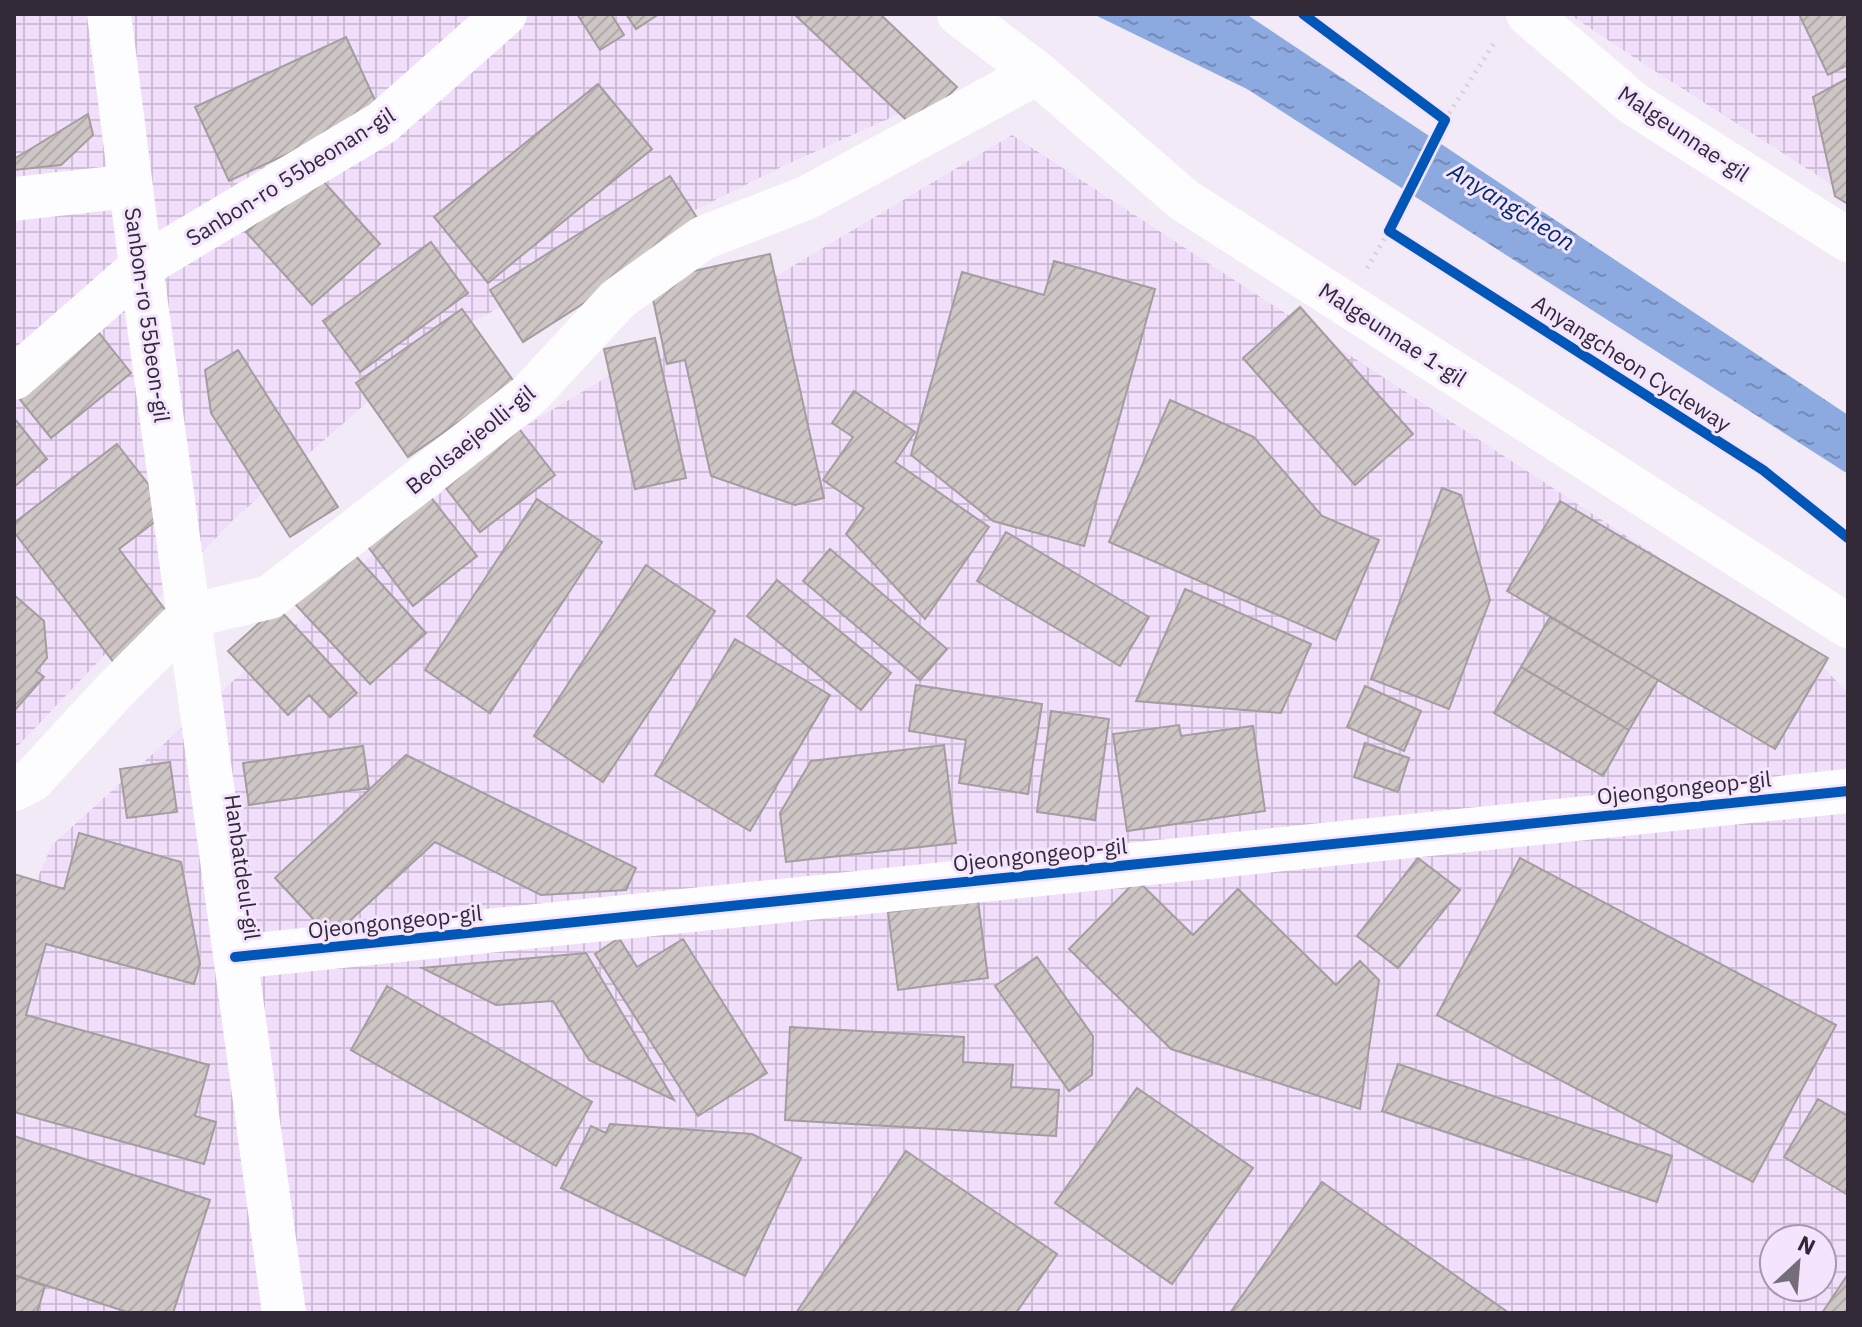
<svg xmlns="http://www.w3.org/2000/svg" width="1862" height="1327" font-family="'IBM Plex Sans',sans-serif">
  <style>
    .industrial { fill: url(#industrial-grid); fill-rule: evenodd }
    .water { fill: url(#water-ripples) }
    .building { fill: url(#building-hatch); stroke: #a49c9e; stroke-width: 2 }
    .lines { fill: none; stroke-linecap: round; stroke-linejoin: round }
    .path { stroke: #d6d3d8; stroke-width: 5; stroke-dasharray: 2 6; stroke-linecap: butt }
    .minor { stroke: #fdfcfe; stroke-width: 44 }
    .cycleway-casing { stroke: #f4e4fe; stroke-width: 15 }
    .cycleway { stroke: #0057b8; stroke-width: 10 }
    .labels { text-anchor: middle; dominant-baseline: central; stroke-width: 6; stroke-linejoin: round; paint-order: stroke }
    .street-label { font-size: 22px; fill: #312935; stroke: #f4e4fe }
    .water-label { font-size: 24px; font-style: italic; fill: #012d6b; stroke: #f4e4fe }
  </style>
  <defs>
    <pattern id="industrial-grid" width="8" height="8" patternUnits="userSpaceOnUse" patternTransform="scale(2)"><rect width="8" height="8" fill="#f0defa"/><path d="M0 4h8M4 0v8" fill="none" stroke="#cebed7"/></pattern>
    <pattern id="water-ripples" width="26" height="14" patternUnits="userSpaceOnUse" patternTransform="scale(2)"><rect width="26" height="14" fill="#8daae0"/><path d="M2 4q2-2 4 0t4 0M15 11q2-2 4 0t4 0" fill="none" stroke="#748ab6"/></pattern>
    <pattern id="building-hatch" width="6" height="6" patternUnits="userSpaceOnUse" patternTransform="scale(2)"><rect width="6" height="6" fill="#cec5c5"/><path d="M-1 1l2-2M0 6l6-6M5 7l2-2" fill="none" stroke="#b1a9aa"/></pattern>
  </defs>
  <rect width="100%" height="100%" fill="#f3eaf8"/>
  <!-- industrial -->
  <path class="industrial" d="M 14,14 L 836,14 L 908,110 L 781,167 L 443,336 L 234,519 L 14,750 Z
    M 1569,14 L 1848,14 L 1848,195 L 1638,60 Z
    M 1012,135 L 1815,659 L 1848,693 L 1848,1313 L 14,1313 L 14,932 L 52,845 L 495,444 ZM 1774,1239 L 1822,1239 L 1822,1287 L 1774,1287 Z"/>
  <!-- water -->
  <path class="water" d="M 1093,14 L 1246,14 L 1848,415 L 1848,474 L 1247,89 Z"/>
  <!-- building -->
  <path class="building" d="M 577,14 L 611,14 L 624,35 L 600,50 Z
    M 626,14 L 659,14 L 636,29 Z
    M 794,14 L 880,14 L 957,87 L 916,129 Z
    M 1799,14 L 1848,14 L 1848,65 L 1828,75 Z
    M 346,37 L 380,111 L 229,181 L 195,107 Z
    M 1848,78 L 1848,204 L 1835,196 L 1813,97 Z
    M 598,84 L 652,149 L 488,283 L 434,217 Z
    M 88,114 L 93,135 L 61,165 L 14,170 L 14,159 Z
    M 314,171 L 380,244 L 312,305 L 246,232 Z
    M 670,176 L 703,227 L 523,342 L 490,290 Z
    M 431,242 L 468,293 L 360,372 L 323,321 Z
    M 770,254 L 824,498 L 795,505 L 711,476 L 685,360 L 667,364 L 649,281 Z
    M 1054,261 L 1155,289 L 1084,546 L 993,521 L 911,455 L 962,272 L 1044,295 Z
    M 1300,307 L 1413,434 L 1355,485 L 1243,358 Z
    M 462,309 L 515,383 L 408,457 L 356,383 Z
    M 92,324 L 131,373 L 51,438 L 14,392 Z
    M 655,338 L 686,478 L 635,489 L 604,349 Z
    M 238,350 L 338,507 L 290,537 L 211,413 L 205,370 Z
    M 854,391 L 915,432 L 895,462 L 989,527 L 925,619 L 846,534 L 864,508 L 823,480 L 853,437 L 832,423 Z
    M 1170,400 L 1254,437 L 1322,516 L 1379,540 L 1336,640 L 1109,542 Z
    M 14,418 L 47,459 L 14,487 Z
    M 513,421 L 555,475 L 480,532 L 438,478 Z
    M 117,444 L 169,511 L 119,549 L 173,620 L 115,664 L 14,532 L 14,523 Z
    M 422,486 L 477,556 L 413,606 L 359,535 Z
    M 1442,488 L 1461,495 L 1490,600 L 1449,709 L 1371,679 Z
    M 537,499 L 602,542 L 490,713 L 425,670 Z
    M 1560,501 L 1828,658 L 1775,749 L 1507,591 Z
    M 1006,532 L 1149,617 L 1120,666 L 977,581 Z
    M 830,549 L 947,649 L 920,680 L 803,581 Z
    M 352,552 L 426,633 L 370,684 L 295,604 Z
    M 646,565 L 715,611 L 603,782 L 534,736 Z
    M 777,580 L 891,673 L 861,710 L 747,616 Z
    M 1185,589 L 1311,644 L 1281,713 L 1136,701 Z
    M 14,595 L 44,621 L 47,658 L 36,671 L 44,677 L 14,711 Z
    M 277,607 L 357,693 L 330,717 L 309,695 L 288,715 L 228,651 Z
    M 1550,617 L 1658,680 L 1629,730 L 1521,667 Z
    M 735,639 L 830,695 L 750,831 L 655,775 Z
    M 1521,667 L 1629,730 L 1603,776 L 1494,713 Z
    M 916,685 L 1042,704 L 1028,794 L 959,783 L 966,740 L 909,731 Z
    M 1365,686 L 1421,711 L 1404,751 L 1347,727 Z
    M 1051,711 L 1109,719 L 1095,820 L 1037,812 Z
    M 1179,725 L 1181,736 L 1253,726 L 1265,811 L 1127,831 L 1113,734 Z
    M 1365,743 L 1409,758 L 1398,792 L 1354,777 Z
    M 944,745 L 956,843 L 786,862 L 780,813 L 811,761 Z
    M 363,746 L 369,788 L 249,805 L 243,763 Z
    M 406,755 L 636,868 L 626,890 L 541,895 L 435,842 L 331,938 L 275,878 Z
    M 170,762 L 177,812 L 127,818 L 120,769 Z
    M 79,833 L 181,862 L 200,964 L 194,984 L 46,944 L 26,1015 L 209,1065 L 195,1116 L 216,1122 L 204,1164 L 14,1112 L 14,874 L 64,889 Z
    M 1418,858 L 1460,890 L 1398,968 L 1357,936 Z
    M 1520,858 L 1836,1025 L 1753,1182 L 1437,1015 Z
    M 1137,880 L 1193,935 L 1238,889 L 1336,985 L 1360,961 L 1379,980 L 1360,1109 L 1171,1049 L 1069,949 Z
    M 978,901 L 988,978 L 898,990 L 888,912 Z
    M 619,938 L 637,967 L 683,939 L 767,1073 L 698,1116 L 595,954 Z
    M 586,953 L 674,1100 L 589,1060 L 553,1001 L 496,1005 L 422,968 Z
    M 1037,957 L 1093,1036 L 1092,1075 L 1069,1091 L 995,986 Z
    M 387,986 L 592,1102 L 556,1166 L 351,1050 Z
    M 790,1027 L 964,1037 L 963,1062 L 1013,1065 L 1011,1087 L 1059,1090 L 1056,1136 L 785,1120 Z
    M 1398,1064 L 1672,1156 L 1657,1202 L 1382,1111 Z
    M 1137,1088 L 1253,1168 L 1172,1284 L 1055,1203 Z
    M 1818,1099 L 1848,1116 L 1848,1195 L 1784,1157 Z
    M 610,1124 L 752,1134 L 801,1158 L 745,1276 L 561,1188 L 591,1126 L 606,1133 Z
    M 14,1136 L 210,1200 L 173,1313 L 130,1313 L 14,1275 Z
    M 906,1151 L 1057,1254 L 1016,1313 L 796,1313 Z
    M 1322,1182 L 1509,1313 L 1230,1313 Z
    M 1848,1274 L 1848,1313 L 1822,1313 Z
    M 14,1275 L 45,1286 L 37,1313 L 14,1313 Z"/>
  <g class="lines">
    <!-- path -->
    <path class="path" d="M 1445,120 L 1496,40
      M 1367,268 L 1389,231"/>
    <!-- minor -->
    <path class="minor" d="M 109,14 L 141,267 L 284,1313
      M 959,14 L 1037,73 L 1184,200 L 1848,626
      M 1528,14 L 1634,104 L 1848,240
      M 14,199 L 130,186
      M 14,378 L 141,267 L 382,123 L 505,14
      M 14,789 L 32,780 L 116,689 L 189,616 L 270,597 L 529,395 L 618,299 L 703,238 L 806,198 L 1037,73
      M 235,957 L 1848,791"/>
    <!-- cycleway casing -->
    <g class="cycleway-casing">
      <path id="cycleway" d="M 1303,14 L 1445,120 L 1389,231 L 1763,470 L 1848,538
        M 235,957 L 1848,791"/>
    </g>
    <!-- cycleway -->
    <use href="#cycleway" class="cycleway"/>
  </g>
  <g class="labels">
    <!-- street labels -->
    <g class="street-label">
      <text transform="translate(1684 133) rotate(34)">Malgeunnae-gil</text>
      <text transform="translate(290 176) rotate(-32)">Sanbon-ro 55beonan-gil</text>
      <text transform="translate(148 315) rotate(82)">Sanbon-ro 55beon-gil</text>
      <text transform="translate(1393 334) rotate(33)">Malgeunnae 1-gil</text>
      <text transform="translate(1632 363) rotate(33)">Anyangcheon Cycleway</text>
      <text transform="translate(470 439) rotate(-39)">Beolsaejeolli-gil</text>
      <text transform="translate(1684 787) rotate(-6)">Ojeongongeop-gil</text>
      <text transform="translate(1040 854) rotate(-6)">Ojeongongeop-gil</text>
      <text transform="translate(243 867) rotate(82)">Hanbatdeul-gil</text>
      <text transform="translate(395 921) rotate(-6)">Ojeongongeop-gil</text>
    </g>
    <!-- water labels -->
    <g class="water-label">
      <text transform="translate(1512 206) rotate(32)">Anyangcheon</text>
    </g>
  </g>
  <!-- border -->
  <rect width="1862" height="1327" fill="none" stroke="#312935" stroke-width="32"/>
  <!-- north arrow -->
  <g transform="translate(1798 1263) rotate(26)"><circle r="38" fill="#f4e4fe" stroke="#a699ae" stroke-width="2"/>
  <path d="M0-6L14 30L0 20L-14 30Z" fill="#756d79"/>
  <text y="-12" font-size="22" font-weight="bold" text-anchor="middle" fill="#312935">N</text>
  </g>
</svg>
